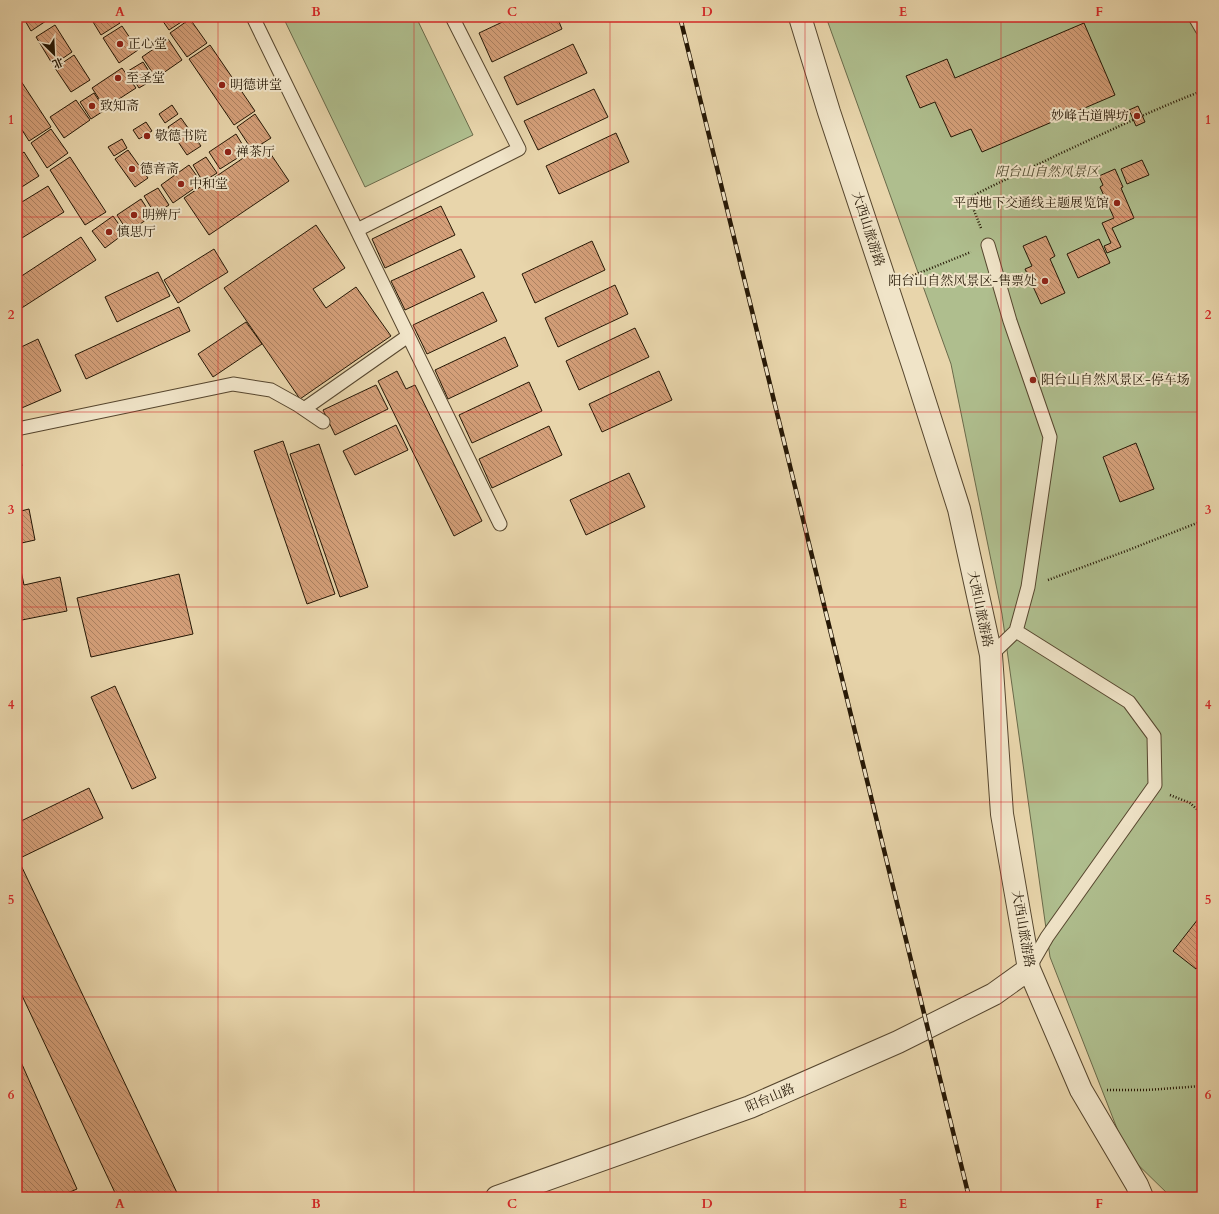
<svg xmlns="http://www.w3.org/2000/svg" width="1219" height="1214" font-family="Cardo,'Noto Serif SC',serif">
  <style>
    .green { fill: #afbe8e; stroke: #6a6a4a }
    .building { fill: url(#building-back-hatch); stroke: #251705 }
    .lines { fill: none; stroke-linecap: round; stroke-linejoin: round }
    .service-casing { stroke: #56462e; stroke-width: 15 }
    .tertiary-casing { stroke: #56462e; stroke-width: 24 }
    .path { stroke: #251705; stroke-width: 2.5; stroke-dasharray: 1 2; stroke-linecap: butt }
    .service { stroke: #f0e4c8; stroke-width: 13 }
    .tertiary { stroke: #f0e4c8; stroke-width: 22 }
    .rail-casing { stroke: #251705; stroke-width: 4.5 }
    .rail { stroke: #f0e4c8; stroke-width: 3; stroke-dasharray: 9; stroke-linecap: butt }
    .grid { fill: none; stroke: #d62828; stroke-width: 1; stroke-opacity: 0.55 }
    .poi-dot { fill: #8f2418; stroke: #f0e4c8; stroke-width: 1.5 }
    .labels { text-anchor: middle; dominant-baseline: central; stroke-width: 4; stroke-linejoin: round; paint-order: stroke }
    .poi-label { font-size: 13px; fill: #251705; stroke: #f0e4c8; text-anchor: start }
    .park-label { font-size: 13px; font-style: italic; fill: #4e492e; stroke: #f0e4c8 }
    .street-label { font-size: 13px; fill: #251705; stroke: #f0e4c8 }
    .neatline { fill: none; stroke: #d62828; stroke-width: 1.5 }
    .grid-label { font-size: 13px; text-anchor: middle; font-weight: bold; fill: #d62828 }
  </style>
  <defs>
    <pattern id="building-back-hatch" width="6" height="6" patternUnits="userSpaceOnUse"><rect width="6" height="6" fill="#d49f79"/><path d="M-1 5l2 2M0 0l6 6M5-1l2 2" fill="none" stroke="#ac8161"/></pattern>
  </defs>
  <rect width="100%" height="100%" fill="#e8d5ab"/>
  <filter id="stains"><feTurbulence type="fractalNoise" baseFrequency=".005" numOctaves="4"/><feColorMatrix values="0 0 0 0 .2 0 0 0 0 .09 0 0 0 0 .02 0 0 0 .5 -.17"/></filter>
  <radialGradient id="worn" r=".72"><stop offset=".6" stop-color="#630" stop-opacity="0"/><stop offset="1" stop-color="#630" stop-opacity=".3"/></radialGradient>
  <!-- green -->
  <path class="green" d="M 283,17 L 416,17 L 473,135 L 365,187 Z
    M 826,17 L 1202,17 L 1202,1197 L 1171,1197 L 1127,1154 L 1050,957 L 1002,614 L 951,364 Z"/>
  <!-- building -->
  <path class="building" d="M 23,17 L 47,17 L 49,19 L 31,31 Z
    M 90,17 L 116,17 L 120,23 L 101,35 Z
    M 160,17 L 189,17 L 169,30 Z
    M 513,17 L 557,17 L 562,29 L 492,62 L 479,33 Z
    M 190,19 L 207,43 L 187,57 L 170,33 Z
    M 1084,23 L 1115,95 L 982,152 L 971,129 L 951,137 L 935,102 L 920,108 L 906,76 L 947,59 L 955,78 Z
    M 55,25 L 72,52 L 53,65 L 36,37 Z
    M 122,26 L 138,50 L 119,63 L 103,38 Z
    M 168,39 L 182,60 L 156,78 L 142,57 Z
    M 573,44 L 587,73 L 517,105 L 504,77 Z
    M 210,45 L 255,111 L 234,125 L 189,59 Z
    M 74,55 L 90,80 L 71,92 L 55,68 Z
    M 143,62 L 154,79 L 139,88 L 128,71 Z
    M 122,68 L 136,88 L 105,108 L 92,88 Z
    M 17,75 L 51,127 L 29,141 L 17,122 Z
    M 594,89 L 608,117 L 538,150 L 524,121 Z
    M 94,93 L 105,110 L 91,119 L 80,102 Z
    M 76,100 L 90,120 L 64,138 L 50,117 Z
    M 172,105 L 178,114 L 165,123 L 159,114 Z
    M 1138,106 L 1145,122 L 1136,126 L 1129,110 Z
    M 255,114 L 271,138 L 252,150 L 237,127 Z
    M 181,118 L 201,146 L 187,155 L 168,127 Z
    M 146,122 L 152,131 L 139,139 L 133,130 Z
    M 51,129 L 68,153 L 47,168 L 31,143 Z
    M 616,133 L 629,162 L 559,194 L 546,166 Z
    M 236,134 L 247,152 L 220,169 L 209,152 Z
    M 122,139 L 127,148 L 114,156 L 108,147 Z
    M 264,144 L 289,181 L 209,235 L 184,198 Z
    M 128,150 L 148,178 L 135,187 L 115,159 Z
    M 24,152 L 39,176 L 17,190 L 17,157 Z
    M 70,157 L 106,212 L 85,225 L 50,170 Z
    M 206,157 L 217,173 L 203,182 L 193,165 Z
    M 1142,160 L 1149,175 L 1127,184 L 1121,169 Z
    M 189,165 L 202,183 L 173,203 L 161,185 Z
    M 1115,169 L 1123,187 L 1121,188 L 1134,218 L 1112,228 L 1121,247 L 1107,253 L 1104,246 L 1111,243 L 1102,223 L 1114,218 L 1100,187 L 1103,185 L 1099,176 Z
    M 48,186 L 64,212 L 17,241 L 17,205 Z
    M 158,188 L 169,205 L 155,214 L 144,196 Z
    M 141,199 L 152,216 L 128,232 L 117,215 Z
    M 441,206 L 455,235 L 385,268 L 372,239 Z
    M 113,216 L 125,233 L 105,248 L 92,231 Z
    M 316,225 L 345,268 L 313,289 L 326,308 L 356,287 L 391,336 L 300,399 L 224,288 Z
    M 1046,236 L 1055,256 L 1050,259 L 1065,293 L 1041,304 L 1025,269 L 1032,266 L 1023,246 Z
    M 81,237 L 96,260 L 17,311 L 17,279 Z
    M 1099,239 L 1110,263 L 1078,278 L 1067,254 Z
    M 592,241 L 605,270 L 535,303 L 522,274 Z
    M 214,249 L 228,272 L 178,303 L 164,280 Z
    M 461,249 L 475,277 L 405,310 L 391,281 Z
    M 158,272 L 170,296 L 117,322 L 105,297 Z
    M 615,285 L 628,314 L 558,347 L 545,318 Z
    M 483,292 L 497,321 L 427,354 L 413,325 Z
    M 179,307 L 190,331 L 86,379 L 75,355 Z
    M 246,322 L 262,344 L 213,377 L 198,354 Z
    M 635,328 L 649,357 L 579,390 L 566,361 Z
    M 505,337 L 518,366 L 448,399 L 435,370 Z
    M 38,339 L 61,391 L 17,410 L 17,349 Z
    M 397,371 L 406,389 L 415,385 L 482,521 L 454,536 L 378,381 Z
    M 659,371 L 672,400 L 602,432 L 589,404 Z
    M 529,382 L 542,411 L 472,443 L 459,415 Z
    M 376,385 L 388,409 L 335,435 L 323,410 Z
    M 396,425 L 408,450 L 355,475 L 343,451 Z
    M 549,426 L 562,455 L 492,488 L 479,459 Z
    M 283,441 L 335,594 L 307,604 L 254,451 Z
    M 18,442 L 22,466 L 17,467 L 17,443 Z
    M 1136,443 L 1154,489 L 1120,502 L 1103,457 Z
    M 319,444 L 368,587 L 340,597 L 290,454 Z
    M 629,473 L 645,507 L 586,535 L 570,500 Z
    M 29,509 L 35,540 L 17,544 L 17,512 Z
    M 17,551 L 24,585 L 60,577 L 67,611 L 17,621 Z
    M 179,574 L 193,634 L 91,657 L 77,598 Z
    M 115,686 L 156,778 L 132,789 L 91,697 Z
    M 89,788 L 103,818 L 18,859 L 179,1197 L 117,1197 L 17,985 L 17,823 Z
    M 1202,914 L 1202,962 L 1196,969 L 1173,951 Z
    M 17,1053 L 77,1189 L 58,1197 L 17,1197 Z"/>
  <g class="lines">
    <!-- service casing -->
    <g class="service-casing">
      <path id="service" d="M 253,17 L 500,524
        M 1195,17 L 1202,29
        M 357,230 L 519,149 L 452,17
        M 988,245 L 1010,321 L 1050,437 L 1028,587 L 1016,631 L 991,655
        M 304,409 L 408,336
        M 17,429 L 233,384 L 271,390 L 298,405 L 323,422
        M 1016,631 L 1129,702 L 1154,736 L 1155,785 L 1047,937 L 1029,968"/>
    </g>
    <!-- tertiary casing -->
    <g class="tertiary-casing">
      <path id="tertiary" d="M 800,17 L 829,112 L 914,368 L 959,509 L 991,655 L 1002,814 L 1029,969 L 1081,1090 L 1137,1185 L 1142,1197
        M 497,1197 L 750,1107 L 898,1042 L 994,994 L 1029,969"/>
    </g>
    <!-- path -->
    <path class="path" d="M 981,228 L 969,198 C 998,182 1028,170 1057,155 C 1105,133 1152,110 1202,91
      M 907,278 L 971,252
      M 1048,580 L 1126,551 L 1202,521
      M 1170,795 L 1190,803 L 1202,814
      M 1107,1090 L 1147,1090 L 1202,1086"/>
    <!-- service -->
    <use href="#service" class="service"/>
    <!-- tertiary -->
    <use href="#tertiary" class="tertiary"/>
    <!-- rail casing -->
    <g class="rail-casing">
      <path id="rail" d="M 680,17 L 969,1197"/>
    </g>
    <!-- rail -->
    <use href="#rail" class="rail"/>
  </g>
  <!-- grid -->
  <path class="grid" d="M 218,17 L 218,1197M 414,17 L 414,1197M 610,17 L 610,1197M 805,17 L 805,1197M 1001,17 L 1001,1197M 17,217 L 1202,217M 17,412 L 1202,412M 17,607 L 1202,607M 17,802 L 1202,802M 17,997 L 1202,997"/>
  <!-- markers -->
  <g class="poi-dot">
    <circle cx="120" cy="44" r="4"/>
    <circle cx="118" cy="78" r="4"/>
    <circle cx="222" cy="85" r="4"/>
    <circle cx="92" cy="106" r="4"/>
    <circle cx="1137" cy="116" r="4"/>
    <circle cx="147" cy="136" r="4"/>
    <circle cx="228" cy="152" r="4"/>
    <circle cx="132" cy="169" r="4"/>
    <circle cx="181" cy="184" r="4"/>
    <circle cx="1117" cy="203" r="4"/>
    <circle cx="134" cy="215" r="4"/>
    <circle cx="109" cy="232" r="4"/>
    <circle cx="1045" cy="281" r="4"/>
    <circle cx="1033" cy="380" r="4"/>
  </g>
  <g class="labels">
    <!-- poi labels -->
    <g class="poi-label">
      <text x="128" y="44">正心堂</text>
      <text x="126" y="78">至圣堂</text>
      <text x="230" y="85">明德讲堂</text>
      <text x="100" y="106">致知斋</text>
      <text x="1129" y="116" text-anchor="end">妙峰古道牌坊</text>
      <text x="155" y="136">敬德书院</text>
      <text x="236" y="152">禅茶厅</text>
      <text x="140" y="169">德音斋</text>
      <text x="189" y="184">中和堂</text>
      <text x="1109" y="203" text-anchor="end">平西地下交通线主题展览馆</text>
      <text x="142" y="215">明辨厅</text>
      <text x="117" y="232">慎思厅</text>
      <text x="1037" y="281" text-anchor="end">阳台山自然风景区-售票处</text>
      <text x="1041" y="380">阳台山自然风景区-停车场</text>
    </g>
    <!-- park labels -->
    <g class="park-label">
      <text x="1047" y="172">阳台山自然风景区</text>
    </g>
    <!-- street labels -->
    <g class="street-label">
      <text transform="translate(868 229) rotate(72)">大西山旅游路</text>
      <text transform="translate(980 609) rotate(78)">大西山旅游路</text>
      <text transform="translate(1023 929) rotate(80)">大西山旅游路</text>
      <text transform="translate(770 1098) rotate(-23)">阳台山路</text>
    </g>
  </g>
  <!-- margin -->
  <rect width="1219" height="1214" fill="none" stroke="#e8d5ab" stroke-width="44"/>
  <!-- north arrow -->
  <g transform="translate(54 54) rotate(156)" stroke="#f0e4c8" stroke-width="3" paint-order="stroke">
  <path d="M0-3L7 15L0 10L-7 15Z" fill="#251705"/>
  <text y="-6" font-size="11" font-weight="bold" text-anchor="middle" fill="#251705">北</text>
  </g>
  <rect x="22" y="22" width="1175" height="1170" class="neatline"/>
  <g class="grid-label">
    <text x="120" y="16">A</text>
    <text x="316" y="16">B</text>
    <text x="512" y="16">C</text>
    <text x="707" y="16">D</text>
    <text x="903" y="16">E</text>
    <text x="1099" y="16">F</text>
    <text x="11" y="124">1</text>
    <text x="1208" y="124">1</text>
    <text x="11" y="319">2</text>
    <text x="1208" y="319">2</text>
    <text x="11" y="514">3</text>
    <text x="1208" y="514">3</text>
    <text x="11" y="709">4</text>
    <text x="1208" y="709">4</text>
    <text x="11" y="904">5</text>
    <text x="1208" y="904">5</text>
    <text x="11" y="1099">6</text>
    <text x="1208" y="1099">6</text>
    <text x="120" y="1208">A</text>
    <text x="316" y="1208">B</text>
    <text x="512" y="1208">C</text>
    <text x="707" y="1208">D</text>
    <text x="903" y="1208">E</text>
    <text x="1099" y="1208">F</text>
  </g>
  <rect width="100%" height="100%" filter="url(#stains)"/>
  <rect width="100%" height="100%" fill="url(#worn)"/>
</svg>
